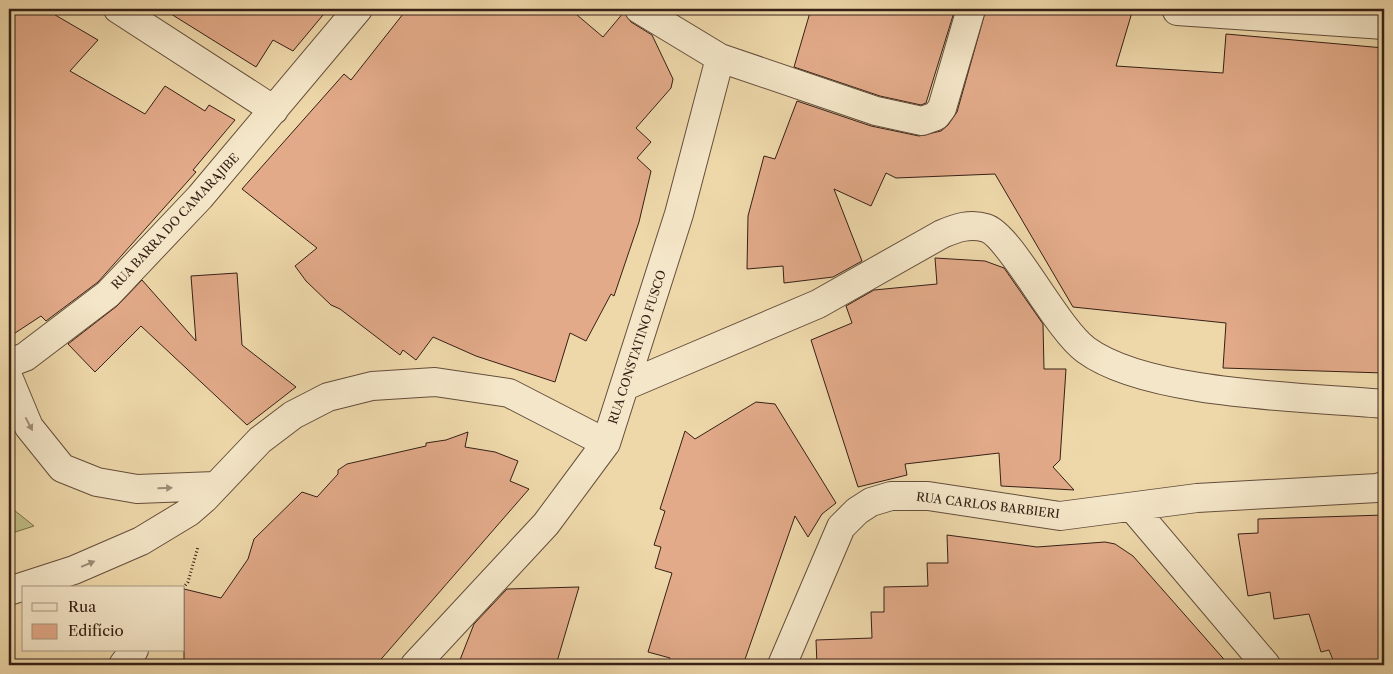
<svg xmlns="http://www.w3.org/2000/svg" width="1393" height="674" font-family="'Libre Caslon Text',serif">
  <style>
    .green { fill: #c0bc84; stroke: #7b6e4d }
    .building { fill: #e2aa89; stroke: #362016 }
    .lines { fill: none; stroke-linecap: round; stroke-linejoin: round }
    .minor-casing { stroke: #644e3b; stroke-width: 30 }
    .path { stroke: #362016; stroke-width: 3; stroke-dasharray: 1 2.5; stroke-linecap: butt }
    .minor { stroke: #f4e6c8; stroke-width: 28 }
    .oneway { fill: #9e8d78 }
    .labels { text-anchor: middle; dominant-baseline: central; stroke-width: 4; stroke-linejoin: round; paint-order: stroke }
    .street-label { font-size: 12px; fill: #362016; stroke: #f4e6c8 }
  </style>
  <rect width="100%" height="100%" fill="#eed8aa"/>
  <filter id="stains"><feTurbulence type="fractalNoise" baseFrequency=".004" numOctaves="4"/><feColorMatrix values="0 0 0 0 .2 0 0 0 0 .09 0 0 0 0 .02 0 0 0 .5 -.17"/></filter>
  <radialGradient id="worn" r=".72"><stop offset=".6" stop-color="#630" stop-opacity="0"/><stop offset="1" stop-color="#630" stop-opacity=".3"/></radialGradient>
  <!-- green -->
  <path class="green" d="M 9,506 L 34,526 L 9,534 Z"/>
  <!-- building -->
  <path class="building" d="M 9,9 L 45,9 L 98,40 L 70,71 L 145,114 L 165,86 L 205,111 L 209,105 L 235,120 L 193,170 L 196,172 L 98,282 L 46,321 L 41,316 L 9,337 Z
    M 163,9 L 328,9 L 293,51 L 273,40 L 256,67 Z
    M 407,9 L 570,9 L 603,37 L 624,12 L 631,22 L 652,35 L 673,79 L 671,88 L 636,128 L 651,142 L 637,158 L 651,171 L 639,222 L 614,296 L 611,294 L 586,341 L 570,333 L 555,382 L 476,356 L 433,337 L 416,360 L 403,350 L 400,355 L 340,309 L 331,305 L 306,281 L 295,266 L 317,248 L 242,189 L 344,74 L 351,80 Z
    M 811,9 L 955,9 L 926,103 L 921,105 L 880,96 L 794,67 Z
    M 986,9 L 1133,9 L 1116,66 L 1223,73 L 1226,34 L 1384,48 L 1384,373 L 1223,368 L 1226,323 L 1073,307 L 995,174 L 896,178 L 886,173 L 871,206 L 834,189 L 862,261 L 833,277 L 784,283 L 783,266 L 747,269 L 748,216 L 764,156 L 775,159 L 797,101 L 871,126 L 919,136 L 941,131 L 948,125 L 957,112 Z
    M 935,258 L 985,261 L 1004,268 L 1043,324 L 1044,369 L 1066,369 L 1060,460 L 1053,467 L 1074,490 L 1001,486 L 999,453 L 905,464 L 907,475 L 858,487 L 811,340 L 852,323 L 846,306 L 874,290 L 937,284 Z
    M 237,273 L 242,345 L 296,387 L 247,425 L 141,326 L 95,372 L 68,344 L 117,306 L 142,280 L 196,341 L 191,276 Z
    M 756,402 L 775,404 L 836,503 L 822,514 L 808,537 L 795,516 L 743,665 L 668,665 L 670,658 L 648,652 L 672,573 L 655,568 L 661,547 L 654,545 L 665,511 L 660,509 L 685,431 L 695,439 Z
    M 468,432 L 465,447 L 495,452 L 518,461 L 510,481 L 529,489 L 376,665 L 184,665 L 184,589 L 221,598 L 248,559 L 254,539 L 302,492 L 317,497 L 338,474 L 338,470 L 347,464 L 426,446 L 426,443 L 446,440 Z
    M 1384,515 L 1384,660 L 1371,665 L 1335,665 L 1329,650 L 1321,652 L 1309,614 L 1274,619 L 1270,592 L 1248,596 L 1238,534 L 1258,533 L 1258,519 Z
    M 947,535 L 1037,547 L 1105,542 L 1115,544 L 1133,556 L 1229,665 L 817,665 L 816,640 L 872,638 L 871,612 L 884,612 L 884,587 L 928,586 L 927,563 L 948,563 Z
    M 579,587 L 556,665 L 458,665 L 474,624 L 507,589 Z"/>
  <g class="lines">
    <!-- minor casing -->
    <g class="minor-casing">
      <path id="minor" d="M 118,9 L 274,110
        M 1177,11 L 1384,25
        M 720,58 L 876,111 L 922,121 L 936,116 L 942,108 L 971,9
        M 9,363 L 25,357 L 108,294 L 200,197 L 358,9
        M 9,379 L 29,427 L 62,468 L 97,482 L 137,489 L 215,486
        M 625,386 L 818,304 L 942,234 C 956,228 970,223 986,228 C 1011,236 1055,327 1086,350 C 1147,395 1306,397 1384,404
        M 1132,507 L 1266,665
        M 9,591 L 74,570 L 141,541 L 189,512 L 204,499 L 260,440 L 293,415 L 328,397 L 372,386 L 435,382 L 509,393 L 606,443
        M 123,665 L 134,650
        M 415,665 L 546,524 L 606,443 L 679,214 L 720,58 L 639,9
        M 782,665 L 841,527 L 857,511 L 871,502 L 891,496 L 928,496 L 1060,516 L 1197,498 L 1377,488 L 1384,486"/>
    </g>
    <!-- path -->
    <path class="path" d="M 183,588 L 188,582 L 198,547"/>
    <!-- minor -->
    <use href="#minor" class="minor"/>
  </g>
  <!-- one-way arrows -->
  <defs><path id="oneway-solid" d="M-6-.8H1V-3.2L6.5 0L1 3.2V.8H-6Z" transform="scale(1.25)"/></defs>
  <g class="oneway">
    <use href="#oneway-solid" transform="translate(29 424) rotate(62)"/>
    <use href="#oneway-solid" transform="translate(165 488) rotate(-2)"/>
    <use href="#oneway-solid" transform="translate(88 564) rotate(-23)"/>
  </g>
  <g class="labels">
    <!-- street labels -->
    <g class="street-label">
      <text transform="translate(175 221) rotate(-47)">RUA BARRA DO CAMARAJIBE</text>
      <text transform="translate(637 347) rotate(-72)">RUA CONSTATINO FUSCO</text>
      <text transform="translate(988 505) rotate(7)">RUA CARLOS BARBIERI</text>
    </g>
  </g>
  <!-- margin -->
  <rect width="1393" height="674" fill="none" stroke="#eed8aa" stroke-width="30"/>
  <rect x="10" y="10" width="1373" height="654" fill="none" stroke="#362016" stroke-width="2.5"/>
  <rect x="15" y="15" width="1363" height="644" fill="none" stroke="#362016"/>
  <!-- legend -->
  <rect x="22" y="586" width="162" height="65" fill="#f4e6c8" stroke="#a89781"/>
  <rect x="32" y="603" width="25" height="8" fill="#f4e6c8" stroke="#a89781"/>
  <text x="68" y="612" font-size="15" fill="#362016">Rua</text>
  <rect x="32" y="624" width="25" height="15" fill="#e2aa89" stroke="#a89781"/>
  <text x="68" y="636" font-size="15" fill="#362016">Edifício</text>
  <rect width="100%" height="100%" filter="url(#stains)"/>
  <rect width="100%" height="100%" fill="url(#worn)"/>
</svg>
